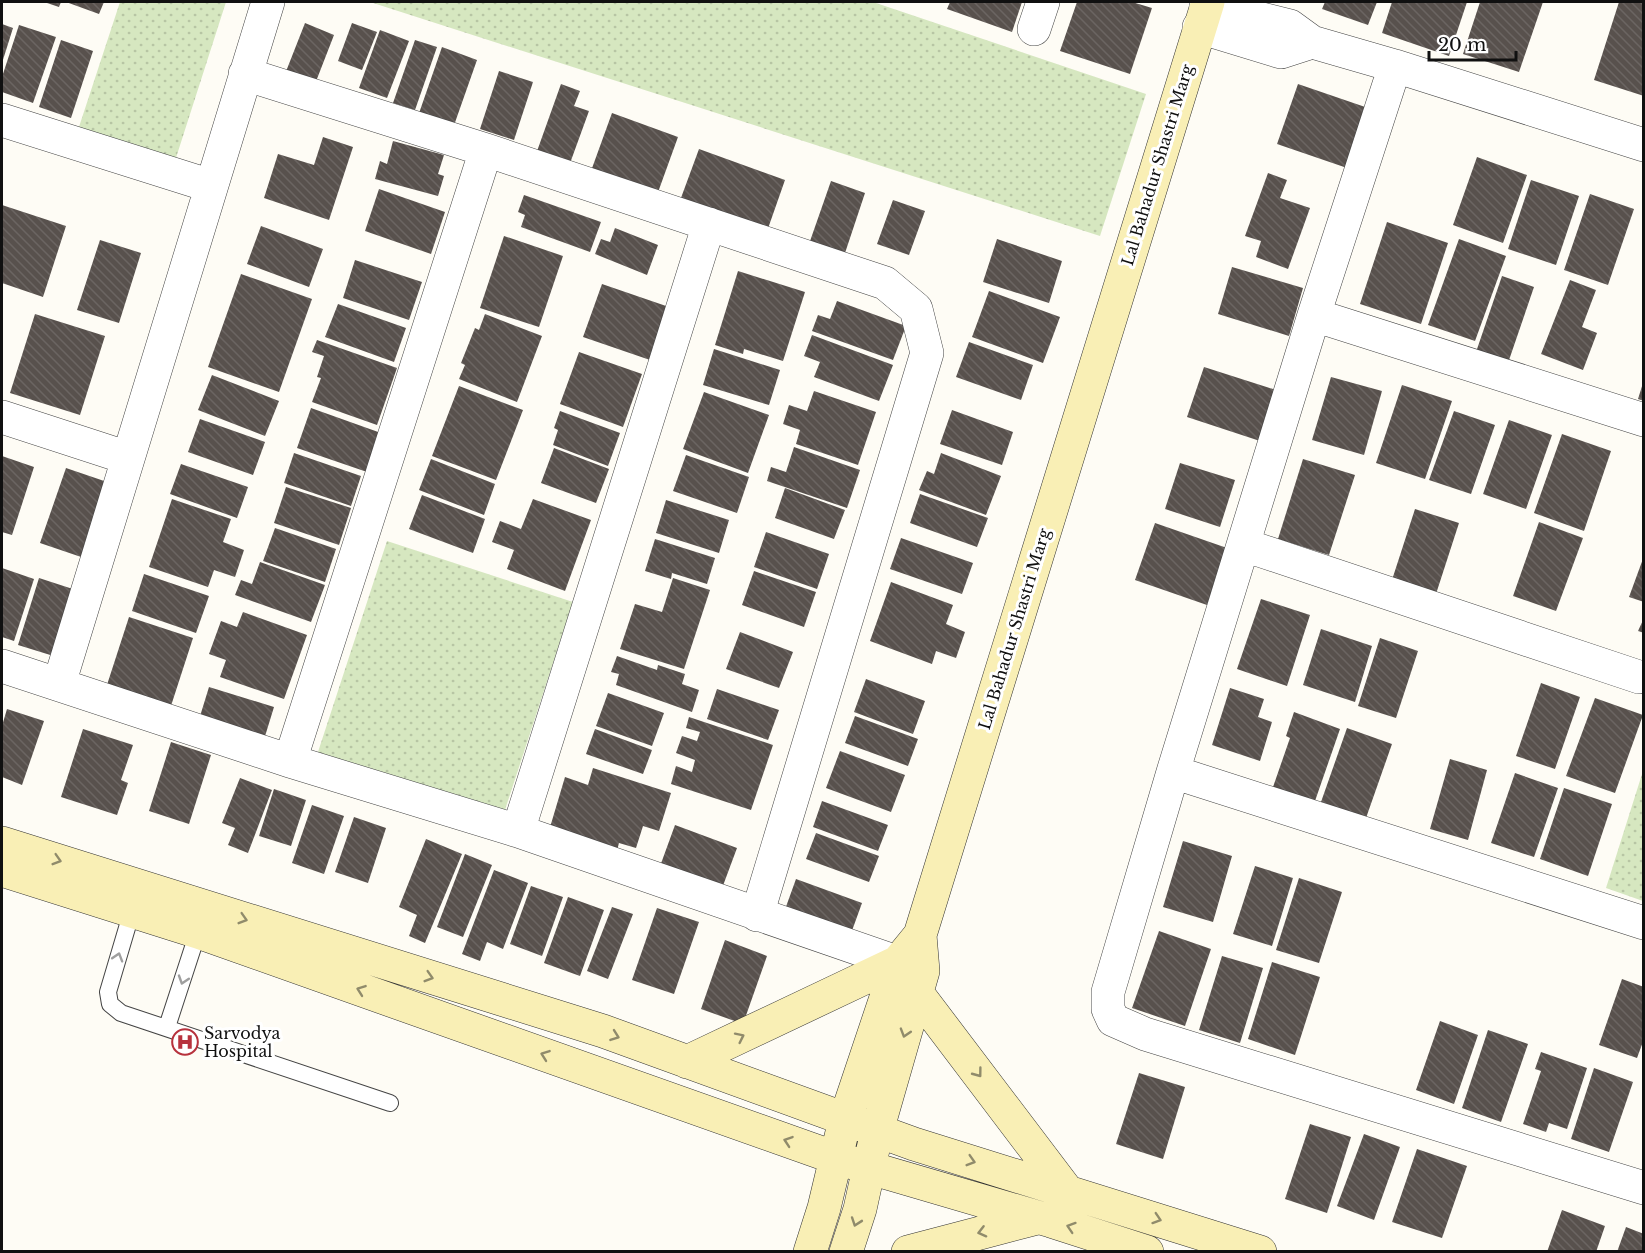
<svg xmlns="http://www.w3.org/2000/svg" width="1645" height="1253" font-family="'Libre Baskerville',serif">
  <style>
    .grass { fill: url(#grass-dots) }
    .building { fill: url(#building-back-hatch) }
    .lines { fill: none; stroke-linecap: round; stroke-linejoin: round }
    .lane-casing { stroke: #434343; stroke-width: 18 }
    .street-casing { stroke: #434343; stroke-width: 34 }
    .secondary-casing { stroke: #323232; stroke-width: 34 }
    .lane { stroke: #fff; stroke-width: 16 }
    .street { stroke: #fff; stroke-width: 33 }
    .secondary { stroke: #f9efb5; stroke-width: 33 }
    .oneway { stroke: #908b6b }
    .oneway2 { stroke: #9f9f9f }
    .labels { text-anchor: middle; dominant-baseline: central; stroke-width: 6; stroke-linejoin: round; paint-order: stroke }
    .street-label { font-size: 16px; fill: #101010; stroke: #fff }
    .poi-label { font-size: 16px; fill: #101010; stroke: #fff; text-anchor: start }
  </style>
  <defs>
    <pattern id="grass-dots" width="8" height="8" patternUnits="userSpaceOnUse" patternTransform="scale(1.5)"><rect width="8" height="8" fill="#d6e7c0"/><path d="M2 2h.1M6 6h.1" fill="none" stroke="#b7c5a4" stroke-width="1.8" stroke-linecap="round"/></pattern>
    <pattern id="building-back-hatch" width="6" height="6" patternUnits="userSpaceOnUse" patternTransform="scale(1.5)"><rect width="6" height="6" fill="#58514d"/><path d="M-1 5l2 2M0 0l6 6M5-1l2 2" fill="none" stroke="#6b6562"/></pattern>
  </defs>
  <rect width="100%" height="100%" fill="#fefcf5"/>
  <!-- grass -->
  <path class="grass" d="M 120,2 L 226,2 L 174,164 L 77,133 Z
    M 370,2 L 873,2 L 1146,94 L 1100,236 Z
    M 387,541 L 573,602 L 503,816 L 317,755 Z
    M 1643,771 L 1643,901 L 1606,888 Z"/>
  <!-- building -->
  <path class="building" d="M 44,2 L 61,2 L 59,7 Z
    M 66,2 L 104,2 L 99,14 Z
    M 950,2 L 1022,2 L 1012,32 L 947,9 Z
    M 1077,2 L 1132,2 L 1152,8 L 1130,74 L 1060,51 Z
    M 1325,2 L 1377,2 L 1368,25 L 1322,9 Z
    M 1392,2 L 1467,2 L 1449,56 L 1382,33 Z
    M 1480,2 L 1543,2 L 1519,72 L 1463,54 Z
    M 1619,2 L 1644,2 L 1644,96 L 1594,80 Z
    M 305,23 L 334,35 L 315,84 L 285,74 Z
    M 352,23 L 377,32 L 362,70 L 338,61 Z
    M 2,24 L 13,28 L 2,63 Z
    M 19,25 L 56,37 L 33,103 L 2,92 L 2,77 Z
    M 380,30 L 409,41 L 387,98 L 359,88 Z
    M 61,40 L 93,51 L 71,118 L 39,107 Z
    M 415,40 L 437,47 L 415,110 L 393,103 Z
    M 442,47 L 477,60 L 452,131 L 417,119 Z
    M 499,71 L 533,82 L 514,140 L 480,129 Z
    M 561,84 L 580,91 L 574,106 L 589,111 L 569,166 L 536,154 Z
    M 1298,84 L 1371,109 L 1350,169 L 1277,144 Z
    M 612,113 L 678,137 L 657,195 L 591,171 Z
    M 323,137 L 353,147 L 329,220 L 264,198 L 278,154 L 314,165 Z
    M 393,141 L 444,155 L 438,174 L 444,176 L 438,196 L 375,179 L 380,161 L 387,164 Z
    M 699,149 L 785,180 L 765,237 L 678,206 Z
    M 1477,157 L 1527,175 L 1503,243 L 1453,225 Z
    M 1268,173 L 1287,180 L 1280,198 L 1310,208 L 1288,269 L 1256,257 L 1261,241 L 1245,236 Z
    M 1531,180 L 1579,196 L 1556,265 L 1508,249 Z
    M 831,181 L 865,193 L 844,256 L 809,244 Z
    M 379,189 L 445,212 L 431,254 L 365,231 Z
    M 1590,194 L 1634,209 L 1608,285 L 1564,270 Z
    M 524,195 L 601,222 L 590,252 L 521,227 L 525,215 L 518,212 Z
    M 893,200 L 925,211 L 909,255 L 877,244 Z
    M 2,205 L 66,226 L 43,297 L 2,283 Z
    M 1387,222 L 1448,243 L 1421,324 L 1360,304 Z
    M 261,226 L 323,249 L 309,287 L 247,264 Z
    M 615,228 L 658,245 L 647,275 L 595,254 L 601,239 L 610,242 Z
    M 504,236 L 563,256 L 539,327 L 480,308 Z
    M 997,239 L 1062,261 L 1049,303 L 983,282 Z
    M 1459,239 L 1506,256 L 1475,341 L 1428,325 Z
    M 100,240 L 141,253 L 119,323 L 77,310 Z
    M 355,260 L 422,282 L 409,320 L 343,298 Z
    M 1232,267 L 1303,288 L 1289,336 L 1218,314 Z
    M 738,271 L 805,292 L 783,361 L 744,349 L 743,354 L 715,345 Z
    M 241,274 L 312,299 L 279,392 L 208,367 Z
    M 1502,276 L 1534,287 L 1508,363 L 1476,352 Z
    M 1570,280 L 1596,290 L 1582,327 L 1597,333 L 1583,370 L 1541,354 Z
    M 602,284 L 669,307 L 650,360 L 583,337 Z
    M 989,291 L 1060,317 L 1043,363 L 972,337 Z
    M 837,301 L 906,326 L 893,360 L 812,331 L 818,315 L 830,319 Z
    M 338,304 L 406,328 L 394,362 L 325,337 Z
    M 35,314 L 105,336 L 80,415 L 10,393 Z
    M 485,314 L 542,336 L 517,402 L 459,379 L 465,365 L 461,363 L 475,328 L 479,330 Z
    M 812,335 L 893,365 L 879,401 L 814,377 L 820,362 L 804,356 Z
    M 317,340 L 397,368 L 377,425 L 312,402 L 321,378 L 317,377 L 324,356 L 312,352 Z
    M 969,342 L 1033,365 L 1021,400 L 956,377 Z
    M 714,349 L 780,370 L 769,405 L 703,385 Z
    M 579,352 L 642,374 L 623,427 L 560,404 Z
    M 1204,367 L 1276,390 L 1260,441 L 1187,417 Z
    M 212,375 L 279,401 L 265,436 L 198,410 Z
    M 1331,377 L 1382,391 L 1364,455 L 1312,440 Z
    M 1643,383 L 1644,383 L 1644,401 L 1638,399 Z
    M 1402,385 L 1452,401 L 1425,479 L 1376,463 Z
    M 459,386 L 523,410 L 496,480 L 432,456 Z
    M 814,391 L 876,412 L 858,465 L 796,444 L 800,430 L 783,424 L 789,405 L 807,411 Z
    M 704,392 L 769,415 L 748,473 L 683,449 Z
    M 311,408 L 381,433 L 367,472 L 297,448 Z
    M 952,410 L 1013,432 L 1002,465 L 940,444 Z
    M 560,411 L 620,433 L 608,466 L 553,445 L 558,430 L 554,428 Z
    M 1454,411 L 1495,425 L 1471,494 L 1429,480 Z
    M 200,419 L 265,442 L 253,475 L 188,452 Z
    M 1509,420 L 1552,435 L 1526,509 L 1483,494 Z
    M 1562,434 L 1611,451 L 1584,531 L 1534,513 Z
    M 794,447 L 860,470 L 847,508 L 767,481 L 771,467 L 786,472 Z
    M 554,448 L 609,469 L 596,503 L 541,483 Z
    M 294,453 L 361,476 L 351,506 L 284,483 Z
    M 941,453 L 1001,476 L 986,515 L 919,490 L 927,471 L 934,474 Z
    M 686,455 L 749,477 L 737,513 L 673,491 Z
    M 2,456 L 34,467 L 12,535 L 2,532 Z
    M 431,459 L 495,484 L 484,515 L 419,490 Z
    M 1303,459 L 1355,475 L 1329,555 L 1278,539 Z
    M 1180,463 L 1235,480 L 1220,527 L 1165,509 Z
    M 181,464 L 248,487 L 237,518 L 170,494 Z
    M 66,468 L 113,484 L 87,559 L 40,543 Z
    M 286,487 L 351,508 L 339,545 L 274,523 Z
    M 785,488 L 845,510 L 834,539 L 775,518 Z
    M 920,494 L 988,518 L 977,547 L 910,523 Z
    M 422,495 L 485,519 L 473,553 L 409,529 Z
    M 172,499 L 231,519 L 223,542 L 244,550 L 235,577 L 214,570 L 208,587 L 149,567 Z
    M 533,499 L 591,520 L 565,591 L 507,569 L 514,550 L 492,542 L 500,521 L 521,529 Z
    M 666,500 L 729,520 L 719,553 L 656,533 Z
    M 1415,509 L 1459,523 L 1435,597 L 1391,583 Z
    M 1539,522 L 1583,538 L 1556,611 L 1513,596 Z
    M 1155,523 L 1227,548 L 1207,605 L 1135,580 Z
    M 275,528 L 336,549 L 325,582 L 263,561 Z
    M 766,532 L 829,554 L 817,589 L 754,567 Z
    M 901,538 L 973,563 L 962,594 L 890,569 Z
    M 655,539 L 715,558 L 707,584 L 672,573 L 671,579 L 645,571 Z
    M 1644,556 L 1644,602 L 1629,597 Z
    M 260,562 L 325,585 L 311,622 L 235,595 L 241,580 L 252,584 Z
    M 2,568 L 34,579 L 14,641 L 2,637 Z
    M 754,571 L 816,592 L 804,627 L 742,605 Z
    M 144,574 L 209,596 L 196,633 L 132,611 Z
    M 39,578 L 82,592 L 60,658 L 18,645 Z
    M 673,578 L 710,590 L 684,669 L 620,649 L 635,604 L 662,612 Z
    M 891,582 L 953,605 L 946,624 L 965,632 L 956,658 L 936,651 L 932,664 L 870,641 Z
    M 1261,599 L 1310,615 L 1287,686 L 1237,669 Z
    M 243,612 L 307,635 L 284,699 L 220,677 L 226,660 L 209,654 L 221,621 L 237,627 Z
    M 129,617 L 193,638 L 169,712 L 105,691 Z
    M 1644,618 L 1644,633 L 1638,631 Z
    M 1321,629 L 1372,646 L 1355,702 L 1303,685 Z
    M 740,632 L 793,652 L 779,688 L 726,669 Z
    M 1380,638 L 1418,651 L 1396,718 L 1358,706 Z
    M 617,656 L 657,670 L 658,665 L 685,674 L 682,684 L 699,690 L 692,712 L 616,685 L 619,674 L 611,672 Z
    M 866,679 L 925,701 L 913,734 L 854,712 Z
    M 1541,683 L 1580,697 L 1555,769 L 1516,756 Z
    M 209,687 L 274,707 L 262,746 L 197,726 Z
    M 1230,688 L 1264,699 L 1258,717 L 1272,722 L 1260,761 L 1212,745 Z
    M 717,689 L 779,710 L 768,740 L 707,719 Z
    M 608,693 L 664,713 L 652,746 L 596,726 Z
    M 1595,698 L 1643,715 L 1615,793 L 1566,776 Z
    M 7,709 L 44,721 L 22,785 L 2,777 L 2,726 Z
    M 1294,712 L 1340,729 L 1315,801 L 1273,787 L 1290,738 L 1286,736 Z
    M 855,716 L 918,739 L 908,766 L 845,743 Z
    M 689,717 L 773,745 L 751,810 L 671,784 L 676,766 L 692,772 L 695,760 L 676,753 L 682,736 L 697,741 L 700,732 L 686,728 Z
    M 1347,728 L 1392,744 L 1366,818 L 1321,802 Z
    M 83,729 L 133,745 L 121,780 L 128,783 L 117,815 L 61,797 Z
    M 595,729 L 652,750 L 643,774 L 586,754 Z
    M 171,742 L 211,755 L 189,824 L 149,811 Z
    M 840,751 L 905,775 L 891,812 L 826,788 Z
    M 1450,759 L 1487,770 L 1468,840 L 1430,829 Z
    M 593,768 L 671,793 L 659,831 L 643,826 L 636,848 L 619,843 L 615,858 L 548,834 L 565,777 L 588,785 Z
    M 1515,773 L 1558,788 L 1534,857 L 1491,843 Z
    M 240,778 L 272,790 L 248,853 L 228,845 L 235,828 L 222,823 Z
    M 1564,788 L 1612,804 L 1588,876 L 1540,859 Z
    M 274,789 L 306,800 L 291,846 L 259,836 Z
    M 822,801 L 888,825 L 878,851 L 813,827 Z
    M 312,805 L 344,816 L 324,874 L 292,863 Z
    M 354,817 L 386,828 L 368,883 L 335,872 Z
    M 675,825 L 737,848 L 721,891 L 659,869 Z
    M 816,833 L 879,856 L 869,882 L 806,859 Z
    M 426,839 L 462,854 L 425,943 L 409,936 L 417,915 L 399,907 Z
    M 1183,841 L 1232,856 L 1213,922 L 1163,907 Z
    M 465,854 L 492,865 L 463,937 L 437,927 Z
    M 1255,866 L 1293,878 L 1272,946 L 1233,934 Z
    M 494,870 L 528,883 L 503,949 L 487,942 L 480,961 L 462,954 Z
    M 1299,878 L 1342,892 L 1319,963 L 1276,950 Z
    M 796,879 L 862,903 L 849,939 L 783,915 Z
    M 531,886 L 563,897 L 542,956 L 510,944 Z
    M 568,897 L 604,910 L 580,976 L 544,963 Z
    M 612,907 L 633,914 L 608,979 L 587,971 Z
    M 657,908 L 699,922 L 674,994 L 632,980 Z
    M 1159,931 L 1211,949 L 1185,1026 L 1132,1008 Z
    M 725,940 L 767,956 L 743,1024 L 701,1009 Z
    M 1222,956 L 1263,968 L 1240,1043 L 1199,1030 Z
    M 1272,962 L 1320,977 L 1295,1055 L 1248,1039 Z
    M 1622,979 L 1644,987 L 1644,1039 L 1637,1058 L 1599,1045 Z
    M 1440,1021 L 1478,1035 L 1454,1104 L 1416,1090 Z
    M 1488,1030 L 1528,1044 L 1501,1122 L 1462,1108 Z
    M 1541,1052 L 1587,1068 L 1567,1129 L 1549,1123 L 1546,1132 L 1523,1124 L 1541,1071 L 1535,1069 Z
    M 1594,1068 L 1633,1082 L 1609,1152 L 1571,1139 Z
    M 1139,1073 L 1185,1087 L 1163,1159 L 1116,1144 Z
    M 1310,1124 L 1351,1137 L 1327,1213 L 1285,1199 Z
    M 1364,1134 L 1400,1147 L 1374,1220 L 1337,1206 Z
    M 1417,1149 L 1467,1166 L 1442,1238 L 1392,1222 Z
    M 1562,1210 L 1605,1226 L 1596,1252 L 1547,1252 Z
    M 1626,1227 L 1644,1234 L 1644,1252 L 1617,1252 Z"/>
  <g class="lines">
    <!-- lane casing -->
    <g class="lane-casing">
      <path id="lane" d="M 132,911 L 108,992 L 110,1004 L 121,1013 L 390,1103
        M 167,1027 L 198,932"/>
    </g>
    <!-- street casing -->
    <g class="street-casing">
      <path id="street" d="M 1206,5 L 1290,26 L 1312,42 L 1395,66 L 1644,145
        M 1199,27 L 1281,52 L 1312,42
        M 1034,29 L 1043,2
        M 1395,66 L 1314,315 L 1173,772 L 1108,992 L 1108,1009 L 1113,1020 L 1145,1034 L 1644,1188
        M 245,74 L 486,150 L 885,283 L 916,309 L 927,353 L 757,915
        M 2,120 L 211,186
        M 1314,315 L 1644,420
        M 2,417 L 128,458
        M 1244,545 L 1639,677
        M 2,666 L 290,761 L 518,831 L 917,969
        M 59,684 L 268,2
        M 290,761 L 486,150
        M 1173,772 L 1644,923
        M 518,831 L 709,224"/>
    </g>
    <!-- secondary casing -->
    <g class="secondary-casing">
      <path id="secondary" d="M 2,843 L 603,1031 L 914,1144 L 1260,1252
        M 2,870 L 198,932 L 836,1158 L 1051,1221 L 1147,1252
        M 917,993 L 1067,1191
        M 687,1062 L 898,962
        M 810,1252 L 824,1208 L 845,1120 L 898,962 L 920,935 L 1208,2
        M 846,1252 L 860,1209 L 877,1131 L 923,971 L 920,935
        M 908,1252 L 1037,1218"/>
    </g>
    <!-- lane -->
    <use href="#lane" class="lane"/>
    <!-- street -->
    <use href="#street" class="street"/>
    <!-- secondary -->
    <use href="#secondary" class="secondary"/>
  </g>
  <!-- one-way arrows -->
  <defs><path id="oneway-chevron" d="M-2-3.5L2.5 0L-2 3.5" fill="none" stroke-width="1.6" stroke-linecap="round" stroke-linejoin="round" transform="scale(1.5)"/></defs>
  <g class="oneway">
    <use href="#oneway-chevron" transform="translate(57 860) rotate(17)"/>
    <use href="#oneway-chevron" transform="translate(243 919) rotate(17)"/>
    <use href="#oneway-chevron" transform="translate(429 977) rotate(17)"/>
    <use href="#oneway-chevron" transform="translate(361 990) rotate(-160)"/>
    <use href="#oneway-chevron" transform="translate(905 1033) rotate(107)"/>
    <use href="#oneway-chevron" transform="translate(615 1036) rotate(20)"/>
    <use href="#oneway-chevron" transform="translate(740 1037) rotate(-26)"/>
    <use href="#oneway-chevron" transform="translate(545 1055) rotate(-160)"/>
    <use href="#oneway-chevron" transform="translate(978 1073) rotate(53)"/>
    <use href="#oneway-chevron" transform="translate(788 1141) rotate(-161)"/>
    <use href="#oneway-chevron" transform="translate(971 1161) rotate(17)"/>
    <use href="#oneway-chevron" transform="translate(1157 1219) rotate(18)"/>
    <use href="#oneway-chevron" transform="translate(856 1222) rotate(109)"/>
    <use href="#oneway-chevron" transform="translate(1071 1227) rotate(-162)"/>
    <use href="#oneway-chevron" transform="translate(982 1232) rotate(166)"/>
  </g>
  <g class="oneway2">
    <use href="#oneway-chevron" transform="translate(118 957) rotate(-73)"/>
    <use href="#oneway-chevron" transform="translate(183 980) rotate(108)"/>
  </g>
  <!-- icons -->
  <defs>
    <g id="hospital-ring" transform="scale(1.35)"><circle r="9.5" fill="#fff" stroke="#b7323d" stroke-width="1.5"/><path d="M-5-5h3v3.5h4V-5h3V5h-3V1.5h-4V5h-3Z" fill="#b7323d"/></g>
  </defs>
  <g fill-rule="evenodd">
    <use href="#hospital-ring" x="185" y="1042"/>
  </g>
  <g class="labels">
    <!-- street labels -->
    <g class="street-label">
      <text transform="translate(1157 165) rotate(-73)">Lal Bahadur Shastri Marg</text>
      <text transform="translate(1014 629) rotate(-73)">Lal Bahadur Shastri Marg</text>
    </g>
    <!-- poi labels -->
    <g class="poi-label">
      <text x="204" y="1033">Sarvodya<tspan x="204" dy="18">Hospital</tspan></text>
    </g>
  </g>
  <!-- border -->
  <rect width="1645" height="1253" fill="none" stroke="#101010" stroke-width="6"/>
  <!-- scale -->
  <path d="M1429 51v9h87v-9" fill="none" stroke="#101010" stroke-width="3"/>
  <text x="1438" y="51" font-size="18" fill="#101010" stroke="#ffffff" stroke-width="4.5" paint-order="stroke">20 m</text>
</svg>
